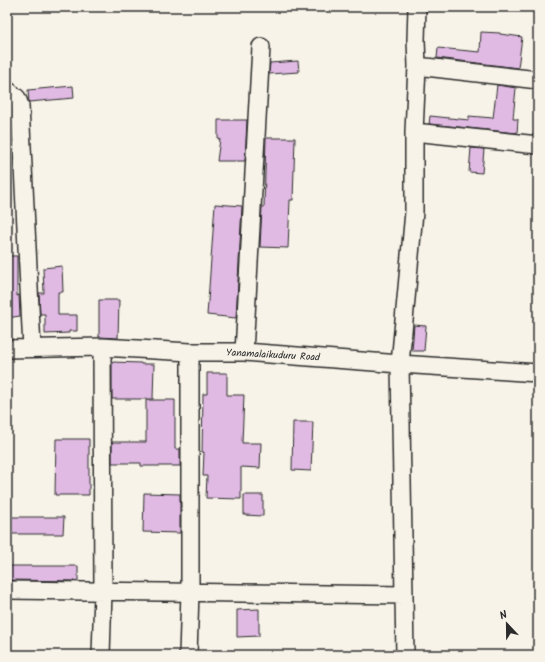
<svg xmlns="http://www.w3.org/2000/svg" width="545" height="662" font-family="Kalam,sans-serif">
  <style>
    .building { fill: #e0bae3; stroke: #2b2b2b }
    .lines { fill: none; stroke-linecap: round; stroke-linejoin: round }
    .minor-casing { stroke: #2b2b2b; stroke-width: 20 }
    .minor { stroke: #f7f3e8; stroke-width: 17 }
    .labels { text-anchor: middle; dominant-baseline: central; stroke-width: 3.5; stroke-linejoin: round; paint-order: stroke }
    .street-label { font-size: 10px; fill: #2b2b2b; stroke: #f7f3e8 }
  </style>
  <rect width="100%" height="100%" fill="#f7f3e8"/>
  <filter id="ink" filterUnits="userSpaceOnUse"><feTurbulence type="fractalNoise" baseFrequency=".025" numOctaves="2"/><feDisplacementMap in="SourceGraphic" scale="8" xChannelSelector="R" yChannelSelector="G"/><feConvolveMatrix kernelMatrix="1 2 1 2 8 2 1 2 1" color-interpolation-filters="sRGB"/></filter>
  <g filter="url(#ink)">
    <!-- building -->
    <path class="building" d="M 481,32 L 500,33 L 500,34 L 522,37 L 518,68 L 437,58 L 438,48 L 480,52 Z
      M 298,61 L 299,72 L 269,74 L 270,63 Z
      M 497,85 L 516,88 L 513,119 L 518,119 L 517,133 L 429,124 L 430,116 L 469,120 L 469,116 L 493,118 Z
      M 73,86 L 74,98 L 29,102 L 28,90 Z
      M 218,120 L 247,120 L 245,161 L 217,161 L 220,139 L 218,139 Z
      M 266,138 L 295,138 L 293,200 L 290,200 L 288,248 L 260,247 L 262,207 L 264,207 Z
      M 471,148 L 484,149 L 482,173 L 469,172 Z
      M 215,204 L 242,206 L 236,318 L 207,315 Z
      M 7,256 L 17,256 L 17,296 L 19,295 L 20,316 L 7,318 Z
      M 62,266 L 63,292 L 58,292 L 58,315 L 77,315 L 77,331 L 69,331 L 69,333 L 45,334 L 45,314 L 40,314 L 39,293 L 44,293 L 43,268 Z
      M 99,300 L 119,300 L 118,338 L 99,337 Z
      M 414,325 L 426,326 L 424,351 L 412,351 Z
      M 112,362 L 141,363 L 141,364 L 154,364 L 153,399 L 112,399 Z
      M 207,373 L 227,373 L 227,395 L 244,395 L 242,443 L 261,443 L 260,468 L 241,467 L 241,499 L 206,498 L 207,476 L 203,476 L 204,452 L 202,452 L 203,394 L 207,394 Z
      M 146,400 L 175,400 L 175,449 L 180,449 L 180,466 L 141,466 L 141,463 L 112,463 L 112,442 L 146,442 Z
      M 293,422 L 313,422 L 311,471 L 292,470 Z
      M 56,439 L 89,439 L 89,495 L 55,495 Z
      M 144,493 L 180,494 L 180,533 L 143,532 Z
      M 244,495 L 263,495 L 263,516 L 244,515 Z
      M 7,517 L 64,517 L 63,534 L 7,534 Z
      M 7,566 L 78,566 L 78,581 L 7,580 Z
      M 259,609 L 259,636 L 237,637 L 237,610 Z"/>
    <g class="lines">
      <!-- minor casing -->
      <g class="minor-casing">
        <path id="minor" d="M 417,66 L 538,80
          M 7,90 L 17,98 L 20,106 L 32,348
          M 414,132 L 538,145
          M 7,349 L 102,347 L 190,352 L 244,352 L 400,364 L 538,373
          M 244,352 L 261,47
          M 7,590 L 404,595
          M 101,655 L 103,592 L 102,347
          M 188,655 L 190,592 L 190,352
          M 405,655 L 400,364 L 414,212 L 414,132 L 417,66 L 416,40 L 417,7"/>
      </g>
      <!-- minor -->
      <use href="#minor" class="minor"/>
    </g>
  </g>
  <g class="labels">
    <!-- street labels -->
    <g class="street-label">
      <text transform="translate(273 355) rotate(3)">Yanamalaikuduru Road</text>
    </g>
  </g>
  <!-- margin -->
  <rect width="545" height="662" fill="none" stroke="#f7f3e8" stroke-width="24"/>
  <rect x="12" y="12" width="521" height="638" fill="none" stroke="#2b2b2b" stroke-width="1.5" filter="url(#ink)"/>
  <!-- north arrow -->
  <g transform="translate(507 624) rotate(338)" stroke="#f7f3e8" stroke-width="3" paint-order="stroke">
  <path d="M0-3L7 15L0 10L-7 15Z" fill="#2b2b2b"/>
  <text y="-6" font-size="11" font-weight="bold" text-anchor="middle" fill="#2b2b2b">N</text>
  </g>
</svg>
